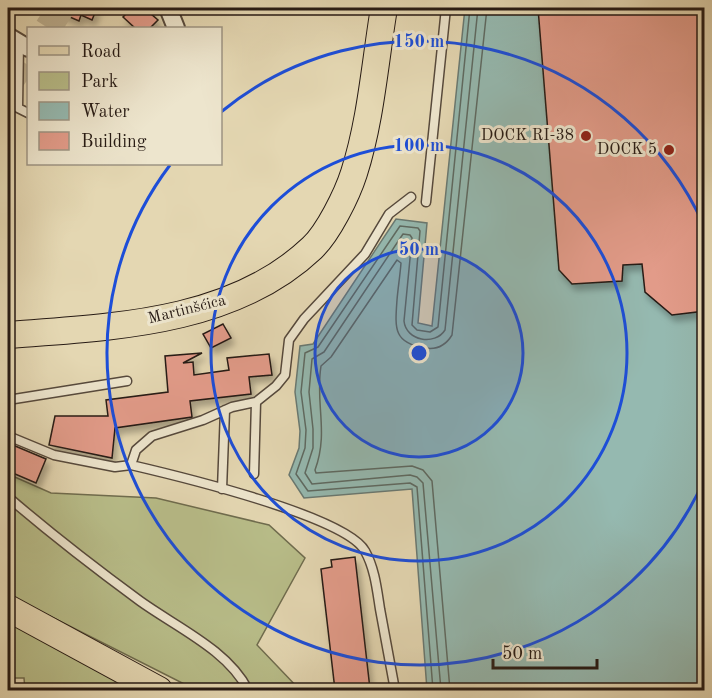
<svg xmlns="http://www.w3.org/2000/svg" width="712" height="698" font-family="'Old Standard TT',serif">
  <style>
    .green { fill: #b8bd89; stroke: #6f6c4e; stroke-width: 1.5 }
    .water { fill: #95b9b0; stroke: #697972; stroke-width: 1.5 }
    .lines { fill: none; stroke-linecap: round; stroke-linejoin: round }
    .shore { stroke: #5e6a62; stroke-width: 1.5 }
    .building { fill: #e29b89; stroke: #261a14; stroke-width: 1.5; filter: url(#shadow) }
    .trunk-tunnel { stroke: #beb192; stroke-width: 27; stroke-dasharray: 27 14; stroke-linecap: butt }
    .service-casing { stroke: #56493c; stroke-width: 11 }
    .minor-casing { stroke: #56493c; stroke-width: 20 }
    .primary-casing { stroke: #261a14; stroke-width: 28 }
    .service { stroke: #ede5cd; stroke-width: 8 }
    .minor { stroke: #ede5cd; stroke-width: 16 }
    .primary { stroke: #e4d7b2; stroke-width: 26 }
    .ring { fill: none; stroke: #1d4ed8; stroke-width: 3 }
    .poi-dot { fill: #8f2418; stroke: #ede5cd; stroke-width: 2 }
    .labels { text-anchor: middle; dominant-baseline: central; stroke-width: 6; stroke-linejoin: round; paint-order: stroke }
    .poi-label { font-size: 16px; fill: #261a14; stroke: #ede5cd; text-anchor: end }
    .street-label { font-size: 16px; fill: #261a14; stroke: #ede5cd }
    .centre { fill: #1d4ed8; stroke: #ede5cd; stroke-width: 3 }
    .ring-label { font-size: 18px; text-anchor: middle; font-weight: bold; fill: #1d4ed8; stroke: #ede5cd; stroke-width: 6; stroke-linejoin: round; paint-order: stroke }
  </style>
  <defs>
    <filter id="shadow"><feDropShadow dx="3.5" dy="6" stdDeviation="3" flood-color="#0004"/></filter>
  </defs>
  <rect width="100%" height="100%" fill="#e4d7b2"/>
  <filter id="stains"><feTurbulence type="fractalNoise" baseFrequency=".00333" numOctaves="4"/><feColorMatrix values="0 0 0 0 .2 0 0 0 0 .09 0 0 0 0 .02 0 0 0 .5 -.17"/></filter>
  <radialGradient id="worn" r=".72"><stop offset=".6" stop-color="#630" stop-opacity="0"/><stop offset="1" stop-color="#630" stop-opacity=".3"/></radialGradient>
  <!-- green -->
  <path class="green" d="M 8,474 L 51,493 L 156,498 L 269,525 L 305,558 L 257,645 L 300,690 L 196,690 L 8,595 Z
    M 8,618 L 141,690 L 25,690 L 24,678 L 8,678 Z"/>
  <!-- water -->
  <path class="water" d="M 465,8 L 704,8 L 704,690 L 427,690 L 412,489 L 304,498 L 289,475 L 299,448 L 300,431 L 295,392 L 300,346 L 313,344 L 396,219 L 427,223 L 418,323 L 432,326 Z"/>
  <g class="lines">
    <!-- shore -->
    <path class="shore" d="M 433,690 L 417,487 L 410,483 L 308,491 L 296,474 L 305,448 L 306,430 L 301,392 L 305,353 L 318,347 L 400,226 L 418,228 L 420,231 L 412,325 L 417,330 L 430,332 L 438,327 L 470,8
      M 441,690 L 423,483 L 417,477 L 410,475 L 312,484 L 305,473 L 313,448 L 313,429 L 309,392 L 312,359 L 324,352 L 403,234 L 410,235 L 412,238 L 404,321 C 406,341 435,346 445,330 L 478,8
      M 450,690 L 432,481 L 423,470 L 412,466 L 316,473 L 315,470 C 329,432 315,404 321,366 L 331,357 L 397,260 L 401,263 C 400,276 398,288 397,300 C 395,328 393,343 425,348 C 437,350 446,345 452,335 L 487,8"/>
  </g>
  <!-- building -->
  <path class="building" d="M 49,8 L 97,8 L 92,20 L 81,15 L 79,21 Z
    M 132,8 L 153,8 L 150,13 L 158,20 L 150,28 L 135,28 L 123,17 Z
    M 538,8 L 705,8 L 705,311 L 672,315 L 645,292 L 642,264 L 623,265 L 622,281 L 572,284 L 559,270 Z
    M 223,324 L 231,338 L 211,348 L 203,334 Z
    M 202,353 L 183,363 L 193,362 L 194,375 L 229,370 L 227,358 L 269,354 L 272,375 L 249,377 L 251,394 L 190,401 L 192,417 L 115,428 L 112,458 L 49,445 L 55,416 L 108,416 L 106,400 L 168,392 L 165,356 Z
    M 8,443 L 46,459 L 36,483 L 8,471 Z
    M 355,557 L 370,689 L 335,690 L 321,569 L 332,567 L 331,560 Z"/>
  <g class="lines">
    <!-- trunk-tunnel -->
    <path class="trunk-tunnel" d="M 48,28 L 61,8
      M 8,84 L 28,56"/>
    <!-- service casing -->
    <g class="service-casing">
      <path id="service" d="M 19,43 L 18,108 L 28,113
        M 8,64 L 8,70
        M 426,202 L 446,8
        M 8,400 L 127,381
        M 8,436 L 54,455 L 115,467 L 131,465 C 174,475 346,516 365,551 C 375,569 377,590 380,609 C 385,636 390,663 395,690
        M 131,465 L 136,450 L 152,436 L 203,420 L 232,407 L 256,402 L 276,386 L 285,375 L 289,340 L 304,319 L 365,254 L 389,214 L 411,197
        M 254,474 L 256,402
        M 222,489 L 225,410
        M 8,497 C 50,533 95,568 140,601 C 176,627 228,650 248,690"/>
    </g>
    <!-- minor casing -->
    <g class="minor-casing">
      <path id="minor" d="M 168,8 L 176,28
        M 8,36 L 28,48"/>
    </g>
    <!-- primary casing -->
    <g class="primary-casing">
      <path id="primary" d="M 8,335 C 111,327 232,324 312,248 C 328,233 347,195 354,173 C 371,120 375,62 384,8
        M 8,608 L 159,690"/>
    </g>
    <!-- service -->
    <use href="#service" class="service"/>
    <!-- minor -->
    <use href="#minor" class="minor"/>
    <!-- primary -->
    <use href="#primary" class="primary"/>
  </g>
  <!-- distance rings -->
  <circle cx="419" cy="353" r="104" fill="#1d4ed8" fill-opacity=".12"/>
  <g class="ring">
    <circle cx="419" cy="353" r="104"/>
    <circle cx="419" cy="353" r="208"/>
    <path d="M704 480A312 312 0 1 1 170 165M221 112A312 312 0 0 1 704 226"/>
  </g>
  <!-- markers -->
  <g class="poi-dot">
    <circle cx="586" cy="136" r="6"/>
    <circle cx="669" cy="150" r="6"/>
  </g>
  <g class="labels">
    <!-- poi labels -->
    <g class="poi-label">
      <text x="574" y="136">DOCK RI-38</text>
      <text x="657" y="150">DOCK 5</text>
    </g>
    <!-- street labels -->
    <g class="street-label">
      <text transform="translate(187 310) rotate(-14)">Martinšćica</text>
    </g>
  </g>
  <circle cx="419" cy="353" r="9" class="centre"/>
  <g class="ring-label">
    <text x="419" y="47">150 m</text>
    <text x="419" y="151">100 m</text>
    <text x="419" y="255">50 m</text>
  </g>
  <!-- margin -->
  <rect width="712" height="698" fill="none" stroke="#e4d7b2" stroke-width="30"/>
  <rect x="9" y="9" width="694" height="680" fill="none" stroke="#261a14" stroke-width="3"/>
  <rect x="15" y="15" width="682" height="668" fill="none" stroke="#261a14" stroke-width="1.5"/>
  <!-- legend -->
  <rect x="27" y="27" width="195" height="138" fill="#ede5cd" stroke="#9d9483" stroke-width="1.5"/>
  <rect x="39" y="46" width="30" height="9" fill="#e4d7b2" stroke="#9d9483" stroke-width="1.5"/>
  <text x="81" y="57" font-size="18" fill="#261a14">Road</text>
  <rect x="39" y="72" width="30" height="18" fill="#b8bd89" stroke="#9d9483" stroke-width="1.5"/>
  <text x="81" y="87" font-size="18" fill="#261a14">Park</text>
  <rect x="39" y="102" width="30" height="18" fill="#95b9b0" stroke="#9d9483" stroke-width="1.5"/>
  <text x="81" y="117" font-size="18" fill="#261a14">Water</text>
  <rect x="39" y="132" width="30" height="18" fill="#e29b89" stroke="#9d9483" stroke-width="1.5"/>
  <text x="81" y="147" font-size="18" fill="#261a14">Building</text>
  <!-- scale -->
  <path d="M493 659v9h104v-9" fill="none" stroke="#261a14" stroke-width="3"/>
  <text x="502" y="659" font-size="18" fill="#261a14" stroke="#ede5cd" stroke-width="4.5" paint-order="stroke">50 m</text>
  <rect width="100%" height="100%" filter="url(#stains)"/>
  <rect width="100%" height="100%" fill="url(#worn)"/>
</svg>
